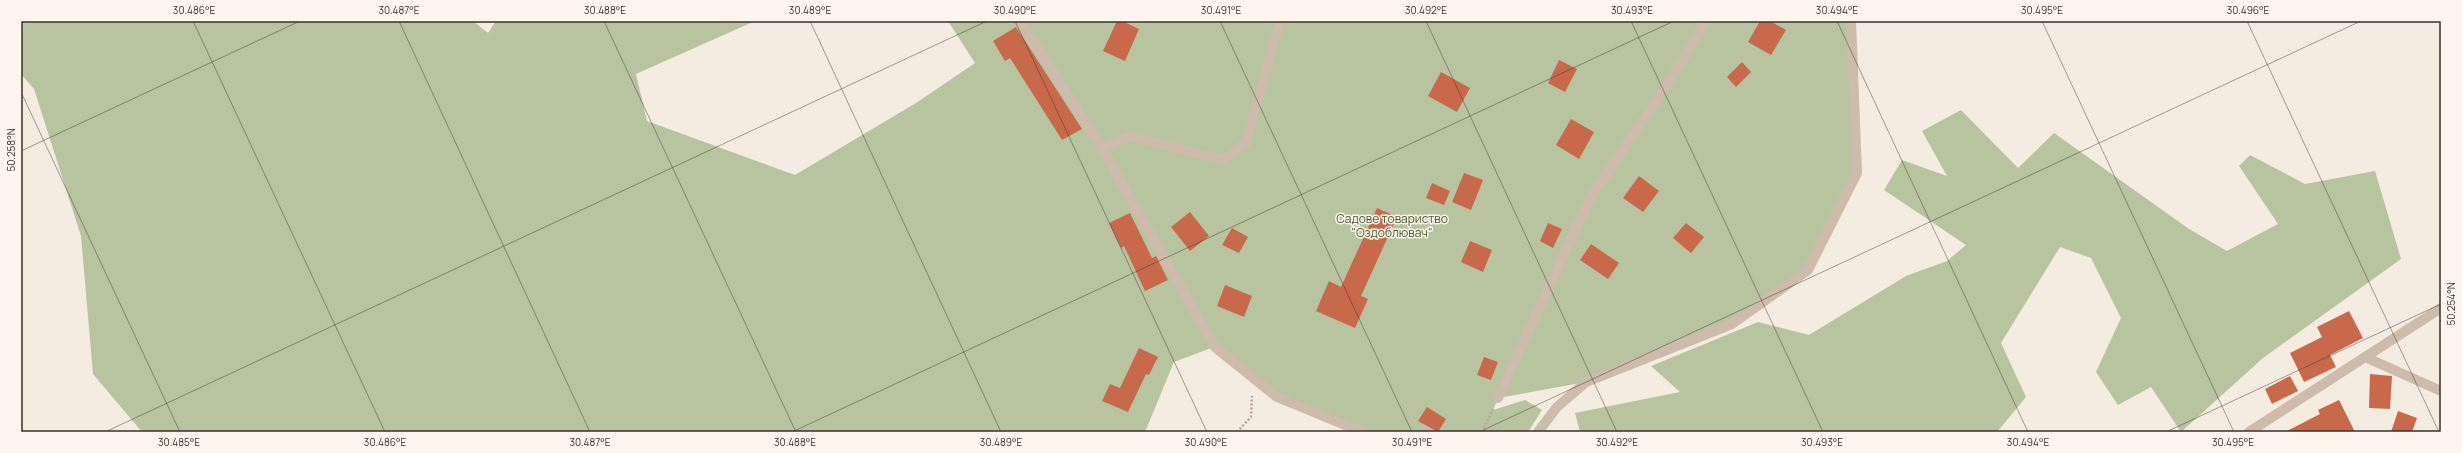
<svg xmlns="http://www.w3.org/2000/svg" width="2462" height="453" font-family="Manrope,sans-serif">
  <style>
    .green { fill: #b8c4a0 }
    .building { fill: #c8694b }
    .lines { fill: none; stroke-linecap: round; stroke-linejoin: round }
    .path { stroke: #b9a596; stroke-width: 2.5; stroke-dasharray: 2 2; stroke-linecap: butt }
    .street { stroke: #cdbbac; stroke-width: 10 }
    .ticks { fill: none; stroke: #3b302b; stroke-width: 1; stroke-opacity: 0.45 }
    .labels { text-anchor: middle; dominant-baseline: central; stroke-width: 3; stroke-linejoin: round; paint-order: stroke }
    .park-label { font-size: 12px; fill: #4a5a2e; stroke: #fbf5ee }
    .neatline { fill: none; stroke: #3b302b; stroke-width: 1.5 }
    .ticks-label { font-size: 10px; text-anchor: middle; fill: #3b302b }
  </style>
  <rect width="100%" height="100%" fill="#f4ebe1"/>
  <!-- green -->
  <path class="green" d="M 21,21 L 473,21 L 488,33 L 496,21 L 755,21 L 636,74 L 647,121 L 795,175 L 916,103 L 975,63 L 948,21 L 1851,21 L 1857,173 L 1808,270 L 1732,324 L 1586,382 L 1498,398 L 1493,410 L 1525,400 L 1542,410 L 1528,432 L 1362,432 L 1277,397 L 1214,347 L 1174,362 L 1145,432 L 142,432 L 93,374 L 81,236 L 34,89 L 21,74 Z
    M 1961,110 L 2018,168 L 2054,133 L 2189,229 L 2227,251 L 2278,224 L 2239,166 L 2250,155 L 2305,184 L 2375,171 L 2401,259 L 2263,358 L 2181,432 L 2151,387 L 2118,405 L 2096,372 L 2121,318 L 2091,258 L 2060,247 L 2001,343 L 2026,397 L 1997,432 L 1580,432 L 1575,413 L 1680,392 L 1651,366 L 1758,322 L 1809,335 L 1906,276 L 1947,261 L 1966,245 L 1884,190 L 1902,160 L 1947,176 L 1922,131 Z"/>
  <!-- building -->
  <path class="building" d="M 1117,21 L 1122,21 L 1139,29 L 1125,61 L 1103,51 Z
    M 1760,21 L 1770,21 L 1786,30 L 1771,55 L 1748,42 Z
    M 1016,27 L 1082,129 L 1062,140 L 1010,58 L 1005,61 L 993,41 Z
    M 1559,60 L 1577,69 L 1565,92 L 1548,83 Z
    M 1742,62 L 1751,72 L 1736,87 L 1727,77 Z
    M 1441,72 L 1470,88 L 1457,112 L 1428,96 Z
    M 1571,119 L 1594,132 L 1579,159 L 1556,145 Z
    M 1464,173 L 1483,180 L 1471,210 L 1452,202 Z
    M 1639,176 L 1659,191 L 1643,212 L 1623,198 Z
    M 1432,183 L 1450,191 L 1444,205 L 1426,198 Z
    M 1377,208 L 1397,217 L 1361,296 L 1368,299 L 1355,328 L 1316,311 L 1329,281 L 1341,287 Z
    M 1190,212 L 1209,236 L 1190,251 L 1171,227 Z
    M 1130,213 L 1152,258 L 1156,256 L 1168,280 L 1145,291 L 1124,246 L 1121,248 L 1109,223 Z
    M 1548,223 L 1562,229 L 1553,248 L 1540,241 Z
    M 1686,223 L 1704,237 L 1691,253 L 1673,238 Z
    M 1232,228 L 1248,237 L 1239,253 L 1222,245 Z
    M 1470,241 L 1492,250 L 1483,272 L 1461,262 Z
    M 1591,244 L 1619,263 L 1608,279 L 1580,260 Z
    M 1225,285 L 1252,296 L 1244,317 L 1217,306 Z
    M 2349,311 L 2363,338 L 2330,355 L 2336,367 L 2304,382 L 2290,353 L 2322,337 L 2317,327 Z
    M 1139,348 L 1158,357 L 1149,375 L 1146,374 L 1128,412 L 1102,401 L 1110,384 L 1120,388 Z
    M 1484,357 L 1498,362 L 1491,380 L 1477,375 Z
    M 2370,374 L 2392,376 L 2390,409 L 2369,408 Z
    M 2290,376 L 2298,391 L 2272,404 L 2265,389 Z
    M 2339,400 L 2355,432 L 2285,432 L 2320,414 L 2318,410 Z
    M 1427,407 L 1446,419 L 1438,432 L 1418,421 Z
    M 2398,411 L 2417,418 L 2412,432 L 2391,432 Z"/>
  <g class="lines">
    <!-- path -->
    <path class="path" d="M 1237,432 L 1251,417 L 1252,396
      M 1482,432 L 1493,409"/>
    <!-- street -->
    <path class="street" d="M 1020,21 L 1099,143 L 1215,347 L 1277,397 L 1362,432
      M 1102,148 L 1131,136 L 1223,160 L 1246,143 L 1280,21
      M 2365,357 L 2441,391
      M 1498,398 L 1589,200 L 1669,82 L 1706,21
      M 1538,432 L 1557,407 L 1586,382 L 1732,324 L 1808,270 L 1857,173 L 1851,21
      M 2249,432 L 2441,308"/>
  </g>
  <!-- ticks -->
  <path class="ticks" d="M 193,21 L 385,432M 399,21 L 590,432M 604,21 L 796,432M 810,21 L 1001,432M 1015,21 L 1207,432M 1220,21 L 1412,432M 1426,21 L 1617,432M 1631,21 L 1823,432M 1837,21 L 2028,432M 2042,21 L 2234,432M 2247,21 L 2439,432M 21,92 L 180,432M 21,151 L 300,21M 105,432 L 987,21M 792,432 L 1674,21M 1479,432 L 2361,21M 2166,432 L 2441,304"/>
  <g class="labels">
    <!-- park labels -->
    <g class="park-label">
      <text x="1392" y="218">Садове товариство<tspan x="1392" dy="14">"Оздоблювач"</tspan></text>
    </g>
  </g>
  <!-- border -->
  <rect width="2462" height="453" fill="none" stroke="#fbf5ee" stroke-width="44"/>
  <rect x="22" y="22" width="2418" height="409" class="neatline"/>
  <g class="ticks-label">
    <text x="194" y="14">30.486°E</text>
    <text x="399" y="14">30.487°E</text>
    <text x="605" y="14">30.488°E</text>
    <text x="810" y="14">30.489°E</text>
    <text x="1015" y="14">30.490°E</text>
    <text x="1221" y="14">30.491°E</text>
    <text x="1426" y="14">30.492°E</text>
    <text x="1632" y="14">30.493°E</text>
    <text x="1837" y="14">30.494°E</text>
    <text x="2042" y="14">30.495°E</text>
    <text x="2248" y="14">30.496°E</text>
    <text transform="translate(11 150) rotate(-90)" y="4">50.258°N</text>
    <text transform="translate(2451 304) rotate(-90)" y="4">50.254°N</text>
    <text x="179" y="446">30.485°E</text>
    <text x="385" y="446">30.486°E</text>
    <text x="590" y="446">30.487°E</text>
    <text x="795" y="446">30.488°E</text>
    <text x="1001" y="446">30.489°E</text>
    <text x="1206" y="446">30.490°E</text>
    <text x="1412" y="446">30.491°E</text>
    <text x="1617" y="446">30.492°E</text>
    <text x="1822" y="446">30.493°E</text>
    <text x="2028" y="446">30.494°E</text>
    <text x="2233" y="446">30.495°E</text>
  </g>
</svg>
